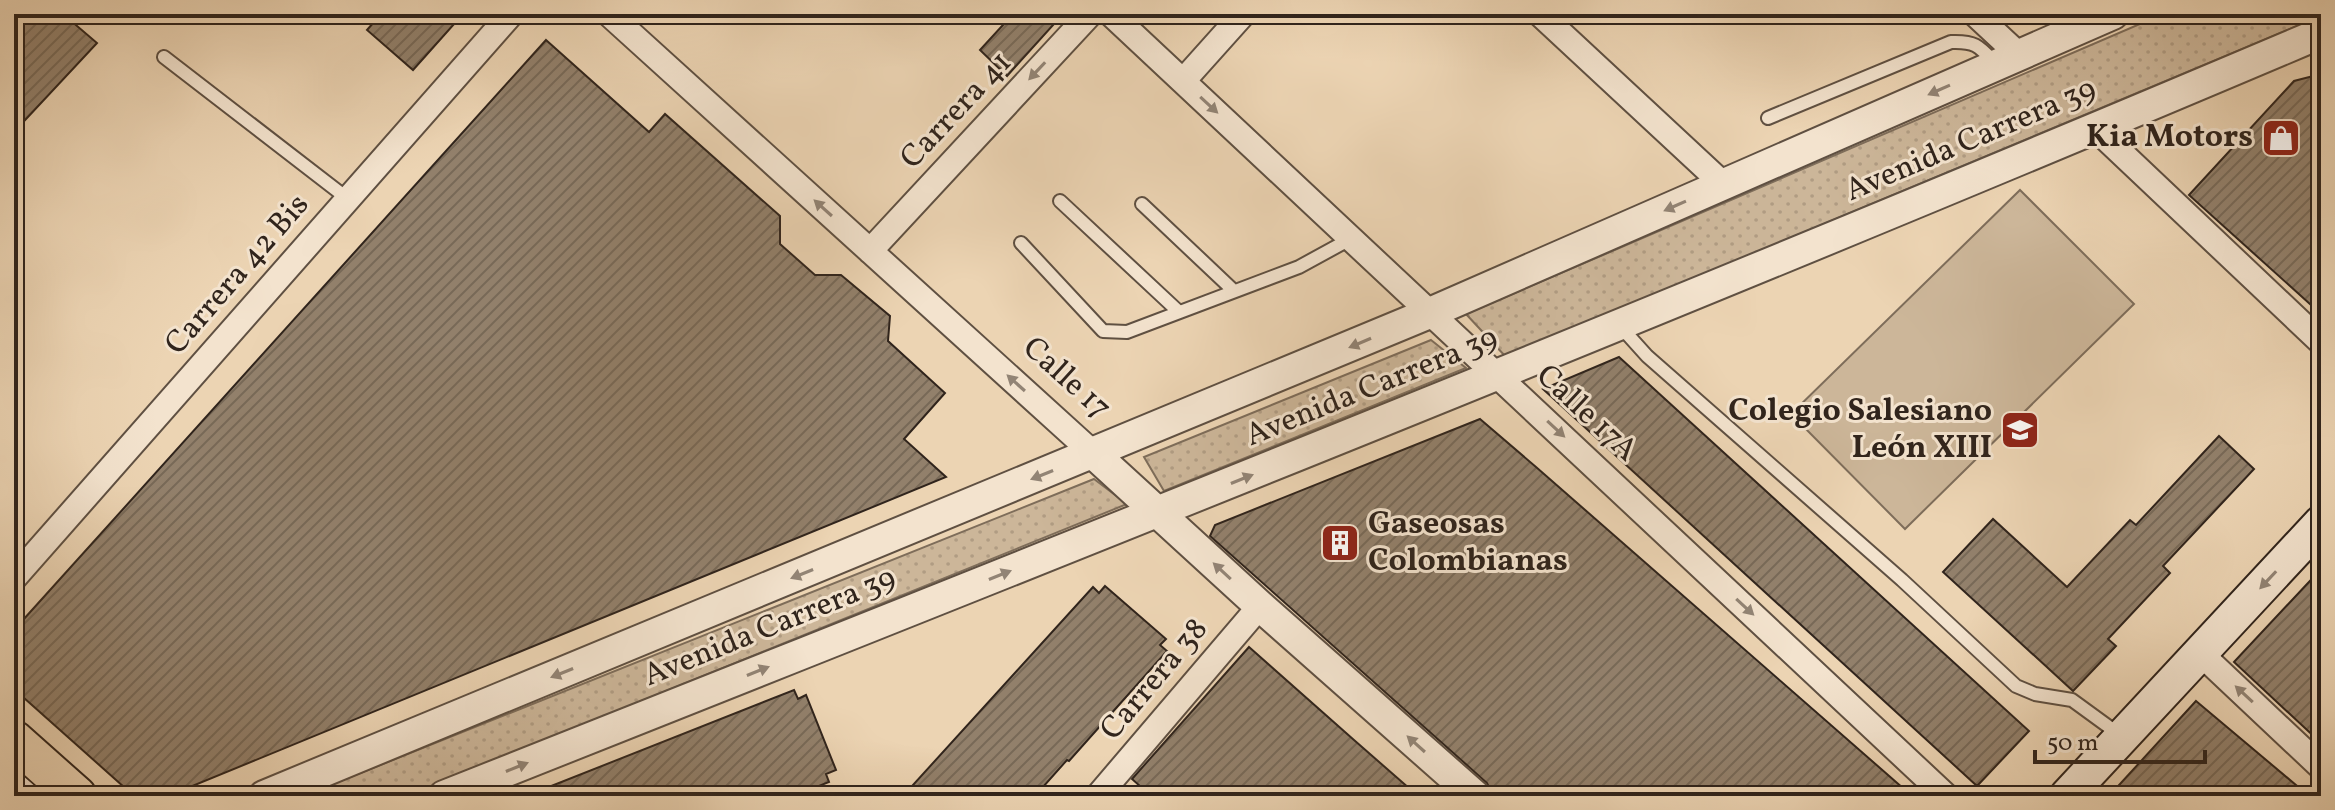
<svg xmlns="http://www.w3.org/2000/svg" width="2335" height="810" font-family="Vollkorn,serif">
  <style>
    .grass { fill: url(#grass-dots); stroke: #7e6d5a; stroke-width: 2 }
    .park { fill: #ccb699; stroke: #7e6d5a; stroke-width: 2 }
    .building { fill: url(#building-hatch); stroke: #30241c; stroke-width: 2 }
    .lines { fill: none; stroke-linecap: round; stroke-linejoin: round }
    .service-casing { stroke: #5f5042; stroke-width: 16 }
    .minor-casing { stroke: #5f5042; stroke-width: 28 }
    .tertiary-casing { stroke: #5f5042; stroke-width: 34 }
    .secondary-casing { stroke: #30241c; stroke-width: 38 }
    .primary-casing { stroke: #30241c; stroke-width: 42 }
    .service { stroke: #f3e3ce; stroke-width: 12 }
    .minor { stroke: #f3e3ce; stroke-width: 24 }
    .tertiary { stroke: #f3e3ce; stroke-width: 30 }
    .secondary { stroke: #f3e3ce; stroke-width: 34 }
    .primary { stroke: #ecd4b3; stroke-width: 38 }
    .oneway { fill: #928475 }
    .labels { text-anchor: middle; dominant-baseline: central; stroke-width: 6; stroke-linejoin: round; paint-order: stroke }
    .street-label { font-size: 32px; fill: #30241c; stroke: #f3e3ce }
    .poi-label { font-size: 32px; font-weight: bold; fill: #30241c; stroke: #f3e3ce; text-anchor: end }
  </style>
  <defs>
    <pattern id="grass-dots" width="8" height="8" patternUnits="userSpaceOnUse" patternTransform="scale(2)"><rect width="8" height="8" fill="#ccb699"/><path d="M2 2h.1M6 6h.1" fill="none" stroke="#b09c83" stroke-width="1.8" stroke-linecap="round"/></pattern>
    <pattern id="building-hatch" width="6" height="6" patternUnits="userSpaceOnUse" patternTransform="scale(2)"><rect width="6" height="6" fill="#92806b"/><path d="M-1 1l2-2M0 6l6-6M5 7l2-2" fill="none" stroke="#786957"/></pattern>
  </defs>
  <rect width="100%" height="100%" fill="#ecd4b3"/>
  <filter id="stains"><feTurbulence type="fractalNoise" baseFrequency=".0025" numOctaves="4"/><feColorMatrix values="0 0 0 0 .2 0 0 0 0 .09 0 0 0 0 .02 0 0 0 .5 -.17"/></filter>
  <radialGradient id="worn" r=".72"><stop offset=".6" stop-color="#630" stop-opacity="0"/><stop offset="1" stop-color="#630" stop-opacity=".3"/></radialGradient>
  <!-- grass -->
  <path class="grass" d="M 2163,14 L 2321,14 L 2321,16 L 1506,357 L 1466,314 Z
    M 1431,340 L 1466,368 L 1164,491 L 1144,457 Z
    M 1094,479 L 1127,504 L 407,796 L 303,796 Z"/>
  <!-- park -->
  <path class="park" d="M 2020,190 L 2134,304 L 1905,529 L 1791,414 Z"/>
  <!-- building -->
  <path class="building" d="M 21,14 L 63,14 L 97,43 L 14,132 L 14,21 Z
    M 381,14 L 463,14 L 413,70 L 367,30 Z
    M 1013,14 L 1063,14 L 1007,76 L 980,50 Z
    M 546,40 L 649,132 L 665,114 L 780,216 L 780,244 L 815,275 L 841,275 L 890,316 L 888,341 L 945,393 L 904,439 L 946,477 L 168,796 L 134,796 L 14,689 L 14,630 Z
    M 2321,74 L 2321,314 L 2189,195 L 2294,81 Z
    M 1619,357 L 2029,731 L 1977,786 L 1543,389 Z
    M 1480,419 L 1536,467 L 1912,796 L 1493,796 L 1487,783 L 1210,536 L 1215,525 Z
    M 2219,436 L 2254,469 L 2163,566 L 2170,573 L 2108,639 L 2116,646 L 2073,691 L 1943,572 L 1993,519 L 2067,587 L 2130,520 L 2136,525 Z
    M 2321,569 L 2321,743 L 2234,662 Z
    M 1105,586 L 1166,639 L 1160,645 L 1167,651 L 1069,761 L 1067,760 L 1035,796 L 903,796 L 1093,587 L 1099,593 Z
    M 1249,647 L 1354,740 L 1418,796 L 1151,796 L 1132,779 Z
    M 794,690 L 798,699 L 806,695 L 836,770 L 826,774 L 829,782 L 794,796 L 526,796 Z
    M 2196,701 L 2309,796 L 2109,796 Z"/>
  <g class="lines">
    <!-- service casing -->
    <g class="service-casing">
      <path id="service" d="M 164,57 L 348,199
        M 1768,118 L 1951,42 C 1976,41 1979,46 1996,64
        M 1060,201 L 1179,312
        M 1142,204 L 1234,291
        M 1021,243 L 1103,331 L 1127,332 L 1299,267 L 1352,238
        M 1620,326 L 1647,356 L 1902,580 L 2016,686 L 2035,694 L 2072,700 L 2120,735
        M 14,776 L 37,796"/>
    </g>
    <!-- minor casing -->
    <g class="minor-casing">
      <path id="minor" d="M 609,14 L 1094,454
        M 1111,14 L 1946,796
        M 1540,14 L 1724,185
        M 1975,14 L 2019,55
        M 1183,81 L 1243,14
        M 2096,129 L 2321,342
        M 870,251 L 1090,14
        M 14,578 L 511,14
        M 2200,653 L 2321,767
        M 1098,796 L 1260,606"/>
    </g>
    <!-- tertiary casing -->
    <g class="tertiary-casing">
      <path id="tertiary" d="M 1094,454 L 1260,606 L 1475,796
        M 264,796 L 1432,312 L 2113,14
        M 444,796 C 1072,547 1699,297 2321,33"/>
    </g>
    <!-- secondary casing -->
    <g class="secondary-casing">
      <path id="secondary" d="M 2067,796 L 2321,523"/>
    </g>
    <!-- primary casing -->
    <g class="primary-casing">
      <path id="primary" d="M 14,740 L 77,796"/>
    </g>
    <!-- service -->
    <use href="#service" class="service"/>
    <!-- minor -->
    <use href="#minor" class="minor"/>
    <!-- tertiary -->
    <use href="#tertiary" class="tertiary"/>
    <!-- secondary -->
    <use href="#secondary" class="secondary"/>
    <!-- primary -->
    <use href="#primary" class="primary"/>
  </g>
  <!-- one-way arrows -->
  <defs><path id="oneway-solid" d="M-6-.8H1V-3.2L6.5 0L1 3.2V.8H-6Z" transform="scale(2)"/></defs>
  <g class="oneway">
    <use href="#oneway-solid" transform="translate(1037 71) rotate(133)"/>
    <use href="#oneway-solid" transform="translate(1939 90) rotate(156)"/>
    <use href="#oneway-solid" transform="translate(1209 105) rotate(43)"/>
    <use href="#oneway-solid" transform="translate(1675 206) rotate(156)"/>
    <use href="#oneway-solid" transform="translate(823 208) rotate(-138)"/>
    <use href="#oneway-solid" transform="translate(1360 343) rotate(157)"/>
    <use href="#oneway-solid" transform="translate(1016 383) rotate(-138)"/>
    <use href="#oneway-solid" transform="translate(1556 429) rotate(43)"/>
    <use href="#oneway-solid" transform="translate(1042 475) rotate(158)"/>
    <use href="#oneway-solid" transform="translate(1242 479) rotate(-22)"/>
    <use href="#oneway-solid" transform="translate(1222 571) rotate(-137)"/>
    <use href="#oneway-solid" transform="translate(802 574) rotate(158)"/>
    <use href="#oneway-solid" transform="translate(1000 575) rotate(-22)"/>
    <use href="#oneway-solid" transform="translate(2268 580) rotate(133)"/>
    <use href="#oneway-solid" transform="translate(1745 607) rotate(43)"/>
    <use href="#oneway-solid" transform="translate(758 671) rotate(-22)"/>
    <use href="#oneway-solid" transform="translate(562 673) rotate(158)"/>
    <use href="#oneway-solid" transform="translate(2244 694) rotate(-137)"/>
    <use href="#oneway-solid" transform="translate(1416 744) rotate(-138)"/>
    <use href="#oneway-solid" transform="translate(517 767) rotate(-22)"/>
  </g>
  <!-- icons -->
  <defs>
    <g id="shop-square" transform="scale(2)"><rect x="-9" y="-9" width="18" height="18" rx="4" fill="#8f2418" stroke="#f3e3ce"/><path d="M-5-2.5h2.3a2.7 3.5 0 0 1 5.4 0H5L5.5 6h-11ZM-1.5-2.5h3a1.5 2.3 0 0 0-3 0Z" fill="#fff"/></g>
    <g id="school-square" transform="scale(2)"><rect x="-9" y="-9" width="18" height="18" rx="4" fill="#8f2418" stroke="#f3e3ce"/><path d="M0-5L7-2L0 1L-7-2ZM-4 1L0 2.5L4 1V4Q0 6-4 4Z" fill="#fff"/></g>
    <g id="building-square" transform="scale(2)"><rect x="-9" y="-9" width="18" height="18" rx="4" fill="#8f2418" stroke="#f3e3ce"/><path d="M-4-6H4V6H1V3H-1V6H-4ZM-2.5-4.3h1.7v1.8h-1.7ZM.8-4.3h1.7v1.8H.8ZM-2.5-1h1.7V.8h-1.7ZM.8-1h1.7V.8H.8Z" fill="#fff"/></g>
  </defs>
  <g fill-rule="evenodd">
    <use href="#shop-square" x="2281" y="138"/>
    <use href="#school-square" x="2020" y="430"/>
    <use href="#building-square" x="1340" y="543"/>
  </g>
  <g class="labels">
    <!-- street labels -->
    <g class="street-label">
      <text transform="translate(957 111) rotate(-47)">Carrera 41</text>
      <text transform="translate(1971 141) rotate(-23)">Avenida Carrera 39</text>
      <text transform="translate(238 275) rotate(-49)">Carrera 42 Bis</text>
      <text transform="translate(1066 379) rotate(42)">Calle 17</text>
      <text transform="translate(1372 388) rotate(-22)">Avenida Carrera 39</text>
      <text transform="translate(1586 414) rotate(43)">Calle 17A</text>
      <text transform="translate(770 628) rotate(-22)">Avenida Carrera 39</text>
      <text transform="translate(1155 680) rotate(-50)">Carrera 38</text>
    </g>
    <!-- poi labels -->
    <g class="poi-label">
      <text x="2253" y="138">Kia Motors</text>
      <text x="1992" y="412">Colegio Salesiano<tspan x="1992" dy="37">León XIII</tspan></text>
      <text x="1368" y="525" text-anchor="start">Gaseosas<tspan x="1368" dy="37">Colombianas</tspan></text>
    </g>
  </g>
  <!-- margin -->
  <rect width="2335" height="810" fill="none" stroke="#ecd4b3" stroke-width="48"/>
  <rect x="16" y="16" width="2303" height="778" fill="none" stroke="#30241c" stroke-width="4"/>
  <rect x="24" y="24" width="2287" height="762" fill="none" stroke="#30241c" stroke-width="2"/>
  <!-- scale -->
  <path d="M2035 750v12h170v-12" fill="none" stroke="#30241c" stroke-width="4"/>
  <text x="2047" y="750" font-size="24" fill="#30241c" stroke="#f3e3ce" stroke-width="6" paint-order="stroke">50 m</text>
  <rect width="100%" height="100%" filter="url(#stains)"/>
  <rect width="100%" height="100%" fill="url(#worn)"/>
</svg>
